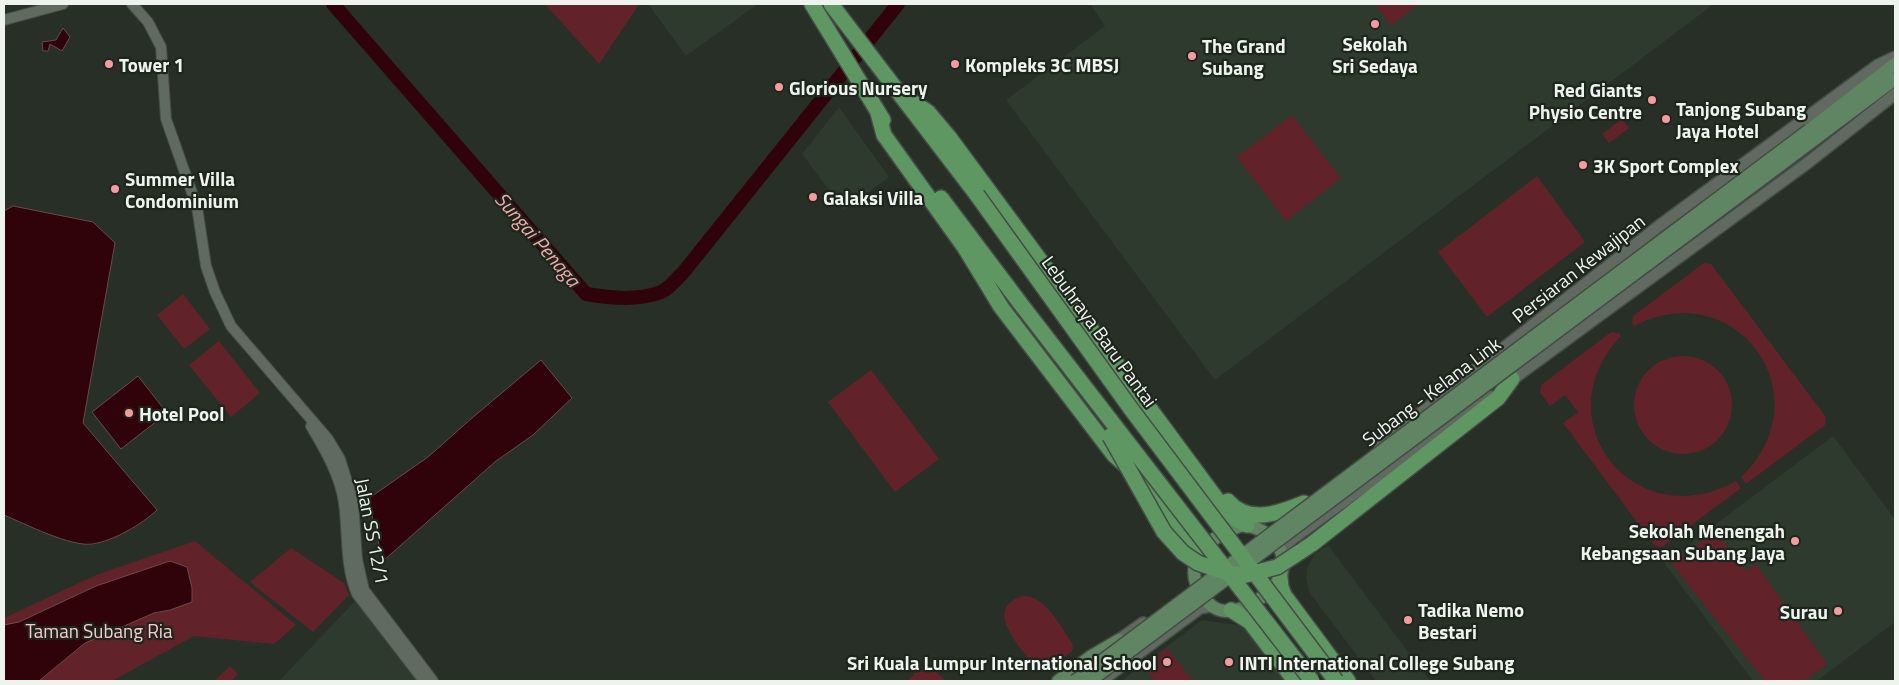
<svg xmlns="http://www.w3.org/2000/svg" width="1899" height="685" font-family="'Titillium Web',sans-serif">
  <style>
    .built { fill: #2d3a2d }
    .green { fill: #612329 }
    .water { fill: #2f0309; stroke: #684b4e }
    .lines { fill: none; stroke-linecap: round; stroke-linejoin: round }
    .river { stroke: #2f0309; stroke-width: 14 }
    .tertiary-casing { stroke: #454c45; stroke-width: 12 }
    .secondary-casing { stroke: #454c45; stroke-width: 14 }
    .primary-casing { stroke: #454c45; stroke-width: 15 }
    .motorway-casing { stroke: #454c45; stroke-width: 18 }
    .tertiary { stroke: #606a60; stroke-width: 10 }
    .secondary { stroke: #606a60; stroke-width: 11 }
    .primary { stroke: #5f8562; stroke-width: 12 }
    .motorway { stroke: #5f9763; stroke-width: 15 }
    .primary-bridge-casing { stroke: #454c45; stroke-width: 15; stroke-linecap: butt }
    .motorway-bridge-casing { stroke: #454c45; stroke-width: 18; stroke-linecap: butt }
    .primary-bridge { stroke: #5f8562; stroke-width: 12 }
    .motorway-bridge { stroke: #5f9763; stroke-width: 15 }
    .poi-dot { fill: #f59b9f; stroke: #1d251d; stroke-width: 2 }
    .labels { text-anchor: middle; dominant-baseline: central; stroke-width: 4.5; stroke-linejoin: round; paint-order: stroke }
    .poi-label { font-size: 19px; font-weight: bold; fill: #eef3ee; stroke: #1d251d; text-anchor: start }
    .street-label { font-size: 19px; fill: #eef3ee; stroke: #1d251d }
    .park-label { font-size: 19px; fill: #fdc9ca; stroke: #1d251d }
    .water-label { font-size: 20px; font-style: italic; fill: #f5a9ab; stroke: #1d251d }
  </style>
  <rect width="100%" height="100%" fill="#272f27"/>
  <!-- built -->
  <path class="built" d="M 648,4 L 758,4 L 686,56 Z
    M 1090,4 L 1714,4 L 1215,380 L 1006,100 L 1105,26 Z
    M 839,107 L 889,177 L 844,210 L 802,154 Z
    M 1833,436 L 1895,519 L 1895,622 L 1817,681 L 1753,681 L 1664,563 Z
    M 1328,545 L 1430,681 L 1376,681 L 1309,592 L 1306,579 L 1307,568 L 1314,555 Z
    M 356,600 L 418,681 L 279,681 Z
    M 1202,620 L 1244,626 L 1286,681 L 1121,681 Z"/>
  <!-- green -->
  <path class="green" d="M 545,4 L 637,4 L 638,6 L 599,64 Z
    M 1375,4 L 1419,4 L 1391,25 Z
    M 1292,115 L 1341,178 L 1286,221 L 1237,157 Z
    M 1622,119 L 1629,128 L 1609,143 L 1602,134 Z
    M 1537,176 L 1585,242 L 1487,317 L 1438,252 Z
    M 1704,263 L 1711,264 L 1826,417 L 1825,425 L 1746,484 L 1741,477 C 1825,397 1737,273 1634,326 L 1632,323 L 1633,316 Z
    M 183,294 L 210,329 L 184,349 L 157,315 Z
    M 1611,332 L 1619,333 L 1621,336 C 1541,420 1635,538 1736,481 L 1741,488 L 1662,547 L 1655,546 L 1563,423 L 1578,412 L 1565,395 L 1550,406 L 1540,392 L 1541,385 Z
    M 219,341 L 260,393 L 231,417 L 189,365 Z
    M1634 405a49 49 0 1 1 98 0a49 49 0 1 1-98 0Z
    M 871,370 L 939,459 L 895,492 L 828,402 Z
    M 1716,531 L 1746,571 L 1755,563 L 1827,664 L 1804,681 L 1765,681 L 1671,563 Z
    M 195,541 L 296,625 L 274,644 L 194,636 L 112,681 L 4,681 L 4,618 L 96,575 Z
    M 291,548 L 344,583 L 349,595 L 313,632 L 250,582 Z
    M 1023,596 C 1046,595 1061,628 1073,644 L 1072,651 L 1046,671 L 1038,670 C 1025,653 979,608 1023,596 Z
    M 1167,648 L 1193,681 L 1155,681 L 1143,667 Z
    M 230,666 L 238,674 L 231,681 L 214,681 Z
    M 928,670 L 936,672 L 946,681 L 908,681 L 915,673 Z"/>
  <!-- water -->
  <path class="water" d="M 63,28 L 70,37 L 62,51 L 50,44 L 48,51 L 43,51 L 42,42 L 56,40 Z
    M 13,206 L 93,222 L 115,243 L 83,423 L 157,510 C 142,524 114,541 92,544 C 71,547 25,524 4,515 L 4,211 Z
    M 541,360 L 572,398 L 533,435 L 496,461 L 383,561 L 368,499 L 428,457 L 472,418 Z
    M 138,376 L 167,413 L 121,449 L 92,412 Z
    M 170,561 L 187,567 L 192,588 L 192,602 L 170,610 L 154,613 L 85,643 L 39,681 L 4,681 L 4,625 L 19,622 L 96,586 Z"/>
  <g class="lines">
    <!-- river -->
    <path class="river" d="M 333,4 L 586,294 C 610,298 638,301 661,292 C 669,289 676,279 682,274 L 898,4"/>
    <!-- tertiary casing -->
    <g class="tertiary-casing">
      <path id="tertiary" d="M 132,4 L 148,22 L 161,47 L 166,119 L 197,207 L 206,266 L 215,292 L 231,326 L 328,439 L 340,459 L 353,501 L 357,559 L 364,590 L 433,681
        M 4,20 L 63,4
        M 311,426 C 325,450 340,475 344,503 C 348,533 345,567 357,594 L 424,681"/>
    </g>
    <!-- secondary casing -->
    <g class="secondary-casing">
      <path id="secondary" d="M 1506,384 L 1810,161 L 1895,94
        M 1380,445 L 1659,226 L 1878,65 L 1895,57
        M 1281,554 L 1292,539 L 1489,396
        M 1113,644 L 1143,623
        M 1101,681 L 1200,608 L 1211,606"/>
    </g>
    <!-- primary casing -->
    <g class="primary-casing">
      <path id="primary" d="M 1809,130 L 1895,64
        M 1815,139 L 1895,79
        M 1240,526 C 1263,524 1289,546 1282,572 C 1276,592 1245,612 1225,611 C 1214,610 1209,604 1203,596 C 1179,564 1208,537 1240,526 Z
        M 1058,681 L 1090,657 L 1119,640"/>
    </g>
    <!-- motorway casing -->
    <g class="motorway-casing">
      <path id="motorway" d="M 812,4 L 883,120
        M 831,4 L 977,195
        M 899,93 L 928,112 L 949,137 L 1224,509 L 1234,518 L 1247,525
        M 878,113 L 884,135 L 965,248 L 1001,307 L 1114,455 L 1154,490 L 1188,539 L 1196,560
        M 941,198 L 1020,303
        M 1228,501 C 1248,525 1280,513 1304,503
        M 1312,544 L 1498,398 L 1512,379
        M 1280,577 L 1281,587 L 1284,595 L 1348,681
        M 1231,610 L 1250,622 L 1295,681"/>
    </g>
    <!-- tertiary -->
    <use href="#tertiary" class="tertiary"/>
    <!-- secondary -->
    <use href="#secondary" class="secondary"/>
    <!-- primary -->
    <use href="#primary" class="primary"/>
    <!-- motorway -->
    <use href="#motorway" class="motorway"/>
    <!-- primary-bridge casing -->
    <g class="primary-bridge-casing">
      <path id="primary-bridge" d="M 1075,681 L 1809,130
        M 1090,681 L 1815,139"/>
    </g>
    <!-- motorway-bridge casing -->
    <g class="motorway-bridge-casing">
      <path id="motorway-bridge" d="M 977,195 L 1131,409 L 1336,681
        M 1020,303 L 1312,681
        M 1110,436 L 1164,532 L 1183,553 L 1198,563 L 1227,573 L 1246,575 L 1277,567 L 1312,544"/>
    </g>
    <!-- primary-bridge -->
    <use href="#primary-bridge" class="primary-bridge"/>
    <!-- motorway-bridge -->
    <use href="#motorway-bridge" class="motorway-bridge"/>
  </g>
  <!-- markers -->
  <g class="poi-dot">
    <circle cx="1375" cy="24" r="5"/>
    <circle cx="1192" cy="56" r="5"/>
    <circle cx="109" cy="64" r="5"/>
    <circle cx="955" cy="64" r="5"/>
    <circle cx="779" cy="87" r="5"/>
    <circle cx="1652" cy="100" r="5"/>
    <circle cx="1666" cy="119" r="5"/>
    <circle cx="1583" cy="165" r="5"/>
    <circle cx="115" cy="189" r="5"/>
    <circle cx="813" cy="197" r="5"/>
    <circle cx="129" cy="413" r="5"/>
    <circle cx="1795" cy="541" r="5"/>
    <circle cx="1838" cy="611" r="5"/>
    <circle cx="1408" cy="620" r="5"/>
    <circle cx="1167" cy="662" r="5"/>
    <circle cx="1229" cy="662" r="5"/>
  </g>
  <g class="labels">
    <!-- poi labels -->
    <g class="poi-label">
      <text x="1375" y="43" text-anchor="middle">Sekolah<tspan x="1375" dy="22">Sri Sedaya</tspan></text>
      <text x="1202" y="45">The Grand<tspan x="1202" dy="22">Subang</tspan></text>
      <text x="119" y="64">Tower 1</text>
      <text x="965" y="64">Kompleks 3C MBSJ</text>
      <text x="789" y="87">Glorious Nursery</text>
      <text x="1642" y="89" text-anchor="end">Red Giants<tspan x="1642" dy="22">Physio Centre</tspan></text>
      <text x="1676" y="108">Tanjong Subang<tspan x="1676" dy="22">Jaya Hotel</tspan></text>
      <text x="1593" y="165">3K Sport Complex</text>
      <text x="125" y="178">Summer Villa<tspan x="125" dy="22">Condominium</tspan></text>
      <text x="823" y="197">Galaksi Villa</text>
      <text x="139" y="413">Hotel Pool</text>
      <text x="1785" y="530" text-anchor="end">Sekolah Menengah<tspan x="1785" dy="22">Kebangsaan Subang Jaya</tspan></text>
      <text x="1418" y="609">Tadika Nemo<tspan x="1418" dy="22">Bestari</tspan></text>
      <text x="1828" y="611" text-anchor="end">Surau</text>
      <text x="1157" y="662" text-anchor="end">Sri Kuala Lumpur International School</text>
      <text x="1239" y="662">INTI International College Subang</text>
    </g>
    <!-- street labels -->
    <g class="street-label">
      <text transform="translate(1578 268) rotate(-38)">Persiaran Kewajipan</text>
      <text transform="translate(1100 331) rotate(54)">Lebuhraya Baru Pantai</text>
      <text transform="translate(1431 391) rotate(-37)">Subang - Kelana Link</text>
      <text transform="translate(373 531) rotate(79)">Jalan SS 12/1</text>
    </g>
    <!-- park labels -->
    <g class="park-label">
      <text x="99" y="630">Taman Subang Ria</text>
    </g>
    <!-- water labels -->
    <g class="water-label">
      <text transform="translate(538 239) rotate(49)">Sungai Penaga</text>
    </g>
  </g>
  <!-- border -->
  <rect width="1899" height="685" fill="none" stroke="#eef3ee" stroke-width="10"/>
</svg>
